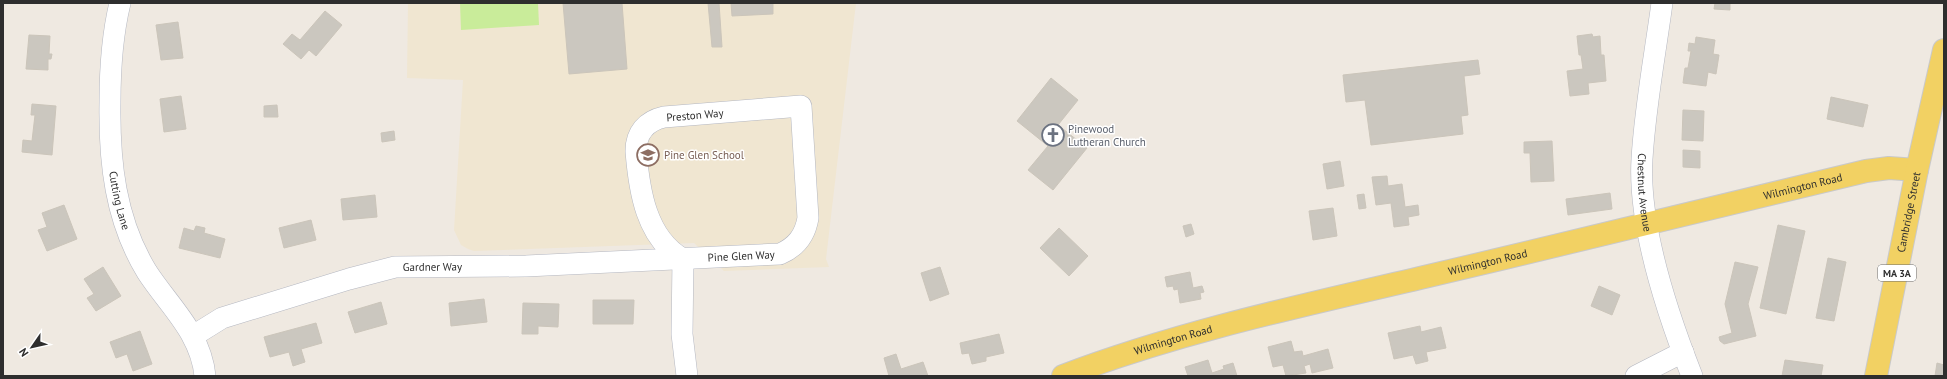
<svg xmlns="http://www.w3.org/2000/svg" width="1947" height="379" font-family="'PT Sans',sans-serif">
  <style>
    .education { fill: #f0e6d1 }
    .pitch { fill: #c9ec9a }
    .building { fill: #cbc7bf; stroke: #cbc5ba }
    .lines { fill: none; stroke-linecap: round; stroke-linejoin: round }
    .minor-casing { stroke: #b4b7c1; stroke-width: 22 }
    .major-casing { stroke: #c9c9c9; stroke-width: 24 }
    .minor { stroke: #fff; stroke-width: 21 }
    .major { stroke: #f2d163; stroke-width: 22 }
    .labels { text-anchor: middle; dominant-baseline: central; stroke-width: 3; stroke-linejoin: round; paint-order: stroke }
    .shield { fill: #fff; stroke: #6d6d6d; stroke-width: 1 }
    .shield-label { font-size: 10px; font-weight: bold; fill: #2e2e2e }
    .street-label { font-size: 11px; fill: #2e2e2e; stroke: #fff }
    .worship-label { font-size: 11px; fill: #5b616d; stroke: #fff; text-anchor: start }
    .education-label { font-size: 11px; fill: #785e54; stroke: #fff; text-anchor: start }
  </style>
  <rect width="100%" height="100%" fill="#efe9e1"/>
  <!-- education -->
  <path class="education" d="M 408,3 L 856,3 L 826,259 L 829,267 L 724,271 L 694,243 L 474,251 L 468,249 L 461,245 L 454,230 L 463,80 L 407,78 Z"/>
  <!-- pitch -->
  <path class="pitch" d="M 460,3 L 538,3 L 539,25 L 461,30 Z"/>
  <!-- building -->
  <path class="building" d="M 563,3 L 622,3 L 627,69 L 569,74 Z
    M 708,3 L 719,3 L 722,47 L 712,47 Z
    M 731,3 L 773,3 L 773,14 L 732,16 Z
    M 1715,3 L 1730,3 L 1730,10 L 1714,9 Z
    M 325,11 L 342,25 L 316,56 L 309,50 L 301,59 L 283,44 L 292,34 L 300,40 Z
    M 178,22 L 183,58 L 161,60 L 156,25 Z
    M 1592,34 L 1593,37 L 1600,36 L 1601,55 L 1604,55 L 1606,81 L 1588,83 L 1589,94 L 1570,96 L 1567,71 L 1583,69 L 1581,55 L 1579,55 L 1577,36 Z
    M 29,35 L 50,36 L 49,54 L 52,54 L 51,59 L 48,59 L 48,70 L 26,69 Z
    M 1696,37 L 1715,40 L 1713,54 L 1719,55 L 1716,74 L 1708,72 L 1706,86 L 1683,83 L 1685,68 L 1688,68 L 1691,51 L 1688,51 L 1689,43 L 1695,44 Z
    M 1478,60 L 1480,74 L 1464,76 L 1468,115 L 1461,116 L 1463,134 L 1371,145 L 1365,100 L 1346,102 L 1343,75 Z
    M 1051,78 L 1078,100 L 1058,125 L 1087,148 L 1053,190 L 1028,170 L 1048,146 L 1017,121 Z
    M 181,96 L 186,129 L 164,132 L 160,99 Z
    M 1831,97 L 1868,105 L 1863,127 L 1827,119 Z
    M 32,104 L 56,106 L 52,155 L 22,152 L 23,140 L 32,141 L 35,115 L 31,115 Z
    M 277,105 L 278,117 L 264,117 L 264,106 Z
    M 1683,110 L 1704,111 L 1703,141 L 1682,140 Z
    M 394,131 L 395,140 L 382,142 L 381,133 Z
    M 1552,141 L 1554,181 L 1531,182 L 1530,153 L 1524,153 L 1524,142 Z
    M 1683,150 L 1700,151 L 1700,168 L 1683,167 Z
    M 1340,161 L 1344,186 L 1327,189 L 1323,164 Z
    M 1387,176 L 1388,186 L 1402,184 L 1405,207 L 1418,205 L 1419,215 L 1408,217 L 1409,225 L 1394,227 L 1391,203 L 1376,205 L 1372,177 Z
    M 1610,193 L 1612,209 L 1568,215 L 1566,199 Z
    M 1364,194 L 1366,208 L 1359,209 L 1357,195 Z
    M 375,195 L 377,217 L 343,220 L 341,199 Z
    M 64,205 L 77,239 L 47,251 L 38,230 L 47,227 L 42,213 Z
    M 1333,208 L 1337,236 L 1313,240 L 1309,211 Z
    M 311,220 L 316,240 L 284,248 L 279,228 Z
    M 1191,224 L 1194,234 L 1186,237 L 1183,226 Z
    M 1778,225 L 1805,231 L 1786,314 L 1760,308 Z
    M 196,226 L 205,228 L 204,233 L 225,239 L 220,258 L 179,248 L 184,228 L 194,231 Z
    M 1059,228 L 1088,256 L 1069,276 L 1040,248 Z
    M 1828,258 L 1846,262 L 1834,321 L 1816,318 Z
    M 1735,262 L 1758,267 L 1748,304 L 1756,336 L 1724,344 L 1720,341 L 1719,337 L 1732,333 L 1725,304 Z
    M 103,267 L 121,296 L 96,311 L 87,298 L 94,294 L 84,279 Z
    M 940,267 L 949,294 L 930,301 L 921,273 Z
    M 1190,272 L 1193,288 L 1202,286 L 1204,292 L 1200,293 L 1201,299 L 1180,303 L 1178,289 L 1174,290 L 1173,286 L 1167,287 L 1165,277 Z
    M 1599,286 L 1620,295 L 1612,315 L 1591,306 Z
    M 484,299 L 487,322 L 451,326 L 449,303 Z
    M 593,300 L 634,300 L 633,324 L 593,324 Z
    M 381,302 L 387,324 L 355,333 L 348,312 Z
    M 523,303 L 559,304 L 558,327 L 538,326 L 538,334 L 522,334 Z
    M 316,323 L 322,343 L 301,349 L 305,362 L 293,366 L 289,352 L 270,357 L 264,337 Z
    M 1420,326 L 1421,332 L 1441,327 L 1446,348 L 1426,352 L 1428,361 L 1416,364 L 1413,355 L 1394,359 L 1388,333 Z
    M 140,331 L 152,364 L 133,371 L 127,354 L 116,358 L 110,342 Z
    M 999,334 L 1004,353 L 986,357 L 986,361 L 972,364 L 969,353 L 962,354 L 960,343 Z
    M 1291,341 L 1294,352 L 1302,351 L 1303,356 L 1328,349 L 1333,368 L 1312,373 L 1310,364 L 1304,366 L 1306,373 L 1286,376 L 1283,365 L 1273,367 L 1268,347 Z
    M 896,354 L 901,369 L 923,362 L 928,376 L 889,376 L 884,358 Z
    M 1208,360 L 1212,373 L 1224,369 L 1223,366 L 1233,363 L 1237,376 L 1188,376 L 1185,367 Z
    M 1785,360 L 1823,365 L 1821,376 L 1782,376 Z
    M 1937,363 L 1944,365 L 1944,376 L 1935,376 Z"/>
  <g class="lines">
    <!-- minor casing -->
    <g class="minor-casing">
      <g id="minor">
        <path id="s1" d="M 120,3 C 112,36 110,69 110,102 C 109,161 115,220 147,272 C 169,306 201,333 205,376"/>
        <path id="s2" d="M 1662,3 C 1655,55 1645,107 1642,159 C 1638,225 1668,315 1692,376"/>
        <path d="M 683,259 L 682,334 L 687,376"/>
        <path id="s3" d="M 193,336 L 222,318 L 349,279 L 395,267 L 526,266 L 780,254 C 796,247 805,236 808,218 L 801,106 L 664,117 C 646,121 636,133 636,151 C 639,190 646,238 683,259"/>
        <path d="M 1636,376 L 1683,352"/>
      </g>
    </g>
    <!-- major casing -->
    <g class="major-casing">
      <g id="major">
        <path id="s4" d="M 1063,376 C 1179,332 1300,306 1420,278 C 1569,243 1718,207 1866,171 L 1889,168 L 1917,170"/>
        <path id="s5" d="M 1876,376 L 1917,170 L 1944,50"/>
      </g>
    </g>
    <!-- minor -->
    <use href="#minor" class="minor"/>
    <!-- major -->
    <use href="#major" class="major"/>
  </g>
  <!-- icons -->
  <defs>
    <g id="church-ring" transform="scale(1.15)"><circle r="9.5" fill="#fff" stroke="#6b7280" stroke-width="1.5"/><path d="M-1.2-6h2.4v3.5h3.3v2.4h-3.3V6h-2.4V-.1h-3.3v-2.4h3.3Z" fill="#6b7280"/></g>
    <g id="school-ring" transform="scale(1.15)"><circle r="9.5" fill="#fff" stroke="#8d6e63" stroke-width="1.5"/><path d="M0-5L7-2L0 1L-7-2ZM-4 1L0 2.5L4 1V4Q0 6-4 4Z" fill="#8d6e63"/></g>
  </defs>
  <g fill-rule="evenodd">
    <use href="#church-ring" x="1053" y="135"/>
    <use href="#school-ring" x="648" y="155"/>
  </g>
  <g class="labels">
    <!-- shield labels -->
    <rect class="shield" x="1878" y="265" width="38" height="16" rx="3"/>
    <g class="shield-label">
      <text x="1897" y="273">MA 3A</text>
    </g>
    <!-- street labels -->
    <g class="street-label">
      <text transform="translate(695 115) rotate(-5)">Preston Way</text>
      <text stroke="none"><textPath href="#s4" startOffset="764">Wilmington Road</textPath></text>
      <text stroke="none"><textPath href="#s2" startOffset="191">Chestnut Avenue</textPath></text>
      <text stroke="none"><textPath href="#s1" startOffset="199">Cutting Lane</textPath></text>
      <text stroke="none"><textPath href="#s5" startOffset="167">Cambridge Street</textPath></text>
      <text stroke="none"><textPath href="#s3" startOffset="561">Pine Glen Way</textPath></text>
      <text stroke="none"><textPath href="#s4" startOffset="440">Wilmington Road</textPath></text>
      <text stroke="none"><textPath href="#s3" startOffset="252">Gardner Way</textPath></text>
      <text stroke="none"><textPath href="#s4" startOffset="116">Wilmington Road</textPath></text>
    </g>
    <!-- worship labels -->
    <g class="worship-label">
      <text x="1068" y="129">Pinewood<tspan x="1068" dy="13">Lutheran Church</tspan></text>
    </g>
    <!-- education labels -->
    <g class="education-label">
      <text x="664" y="155">Pine Glen School</text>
    </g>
  </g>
  <!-- border -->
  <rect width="1947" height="379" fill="none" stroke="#2e2e2e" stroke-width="8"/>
  <!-- north arrow -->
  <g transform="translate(32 347) rotate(236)" stroke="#ffffff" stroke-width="3" paint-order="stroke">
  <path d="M0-3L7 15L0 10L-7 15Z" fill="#2e2e2e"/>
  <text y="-6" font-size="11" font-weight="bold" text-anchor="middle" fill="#2e2e2e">N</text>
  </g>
</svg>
